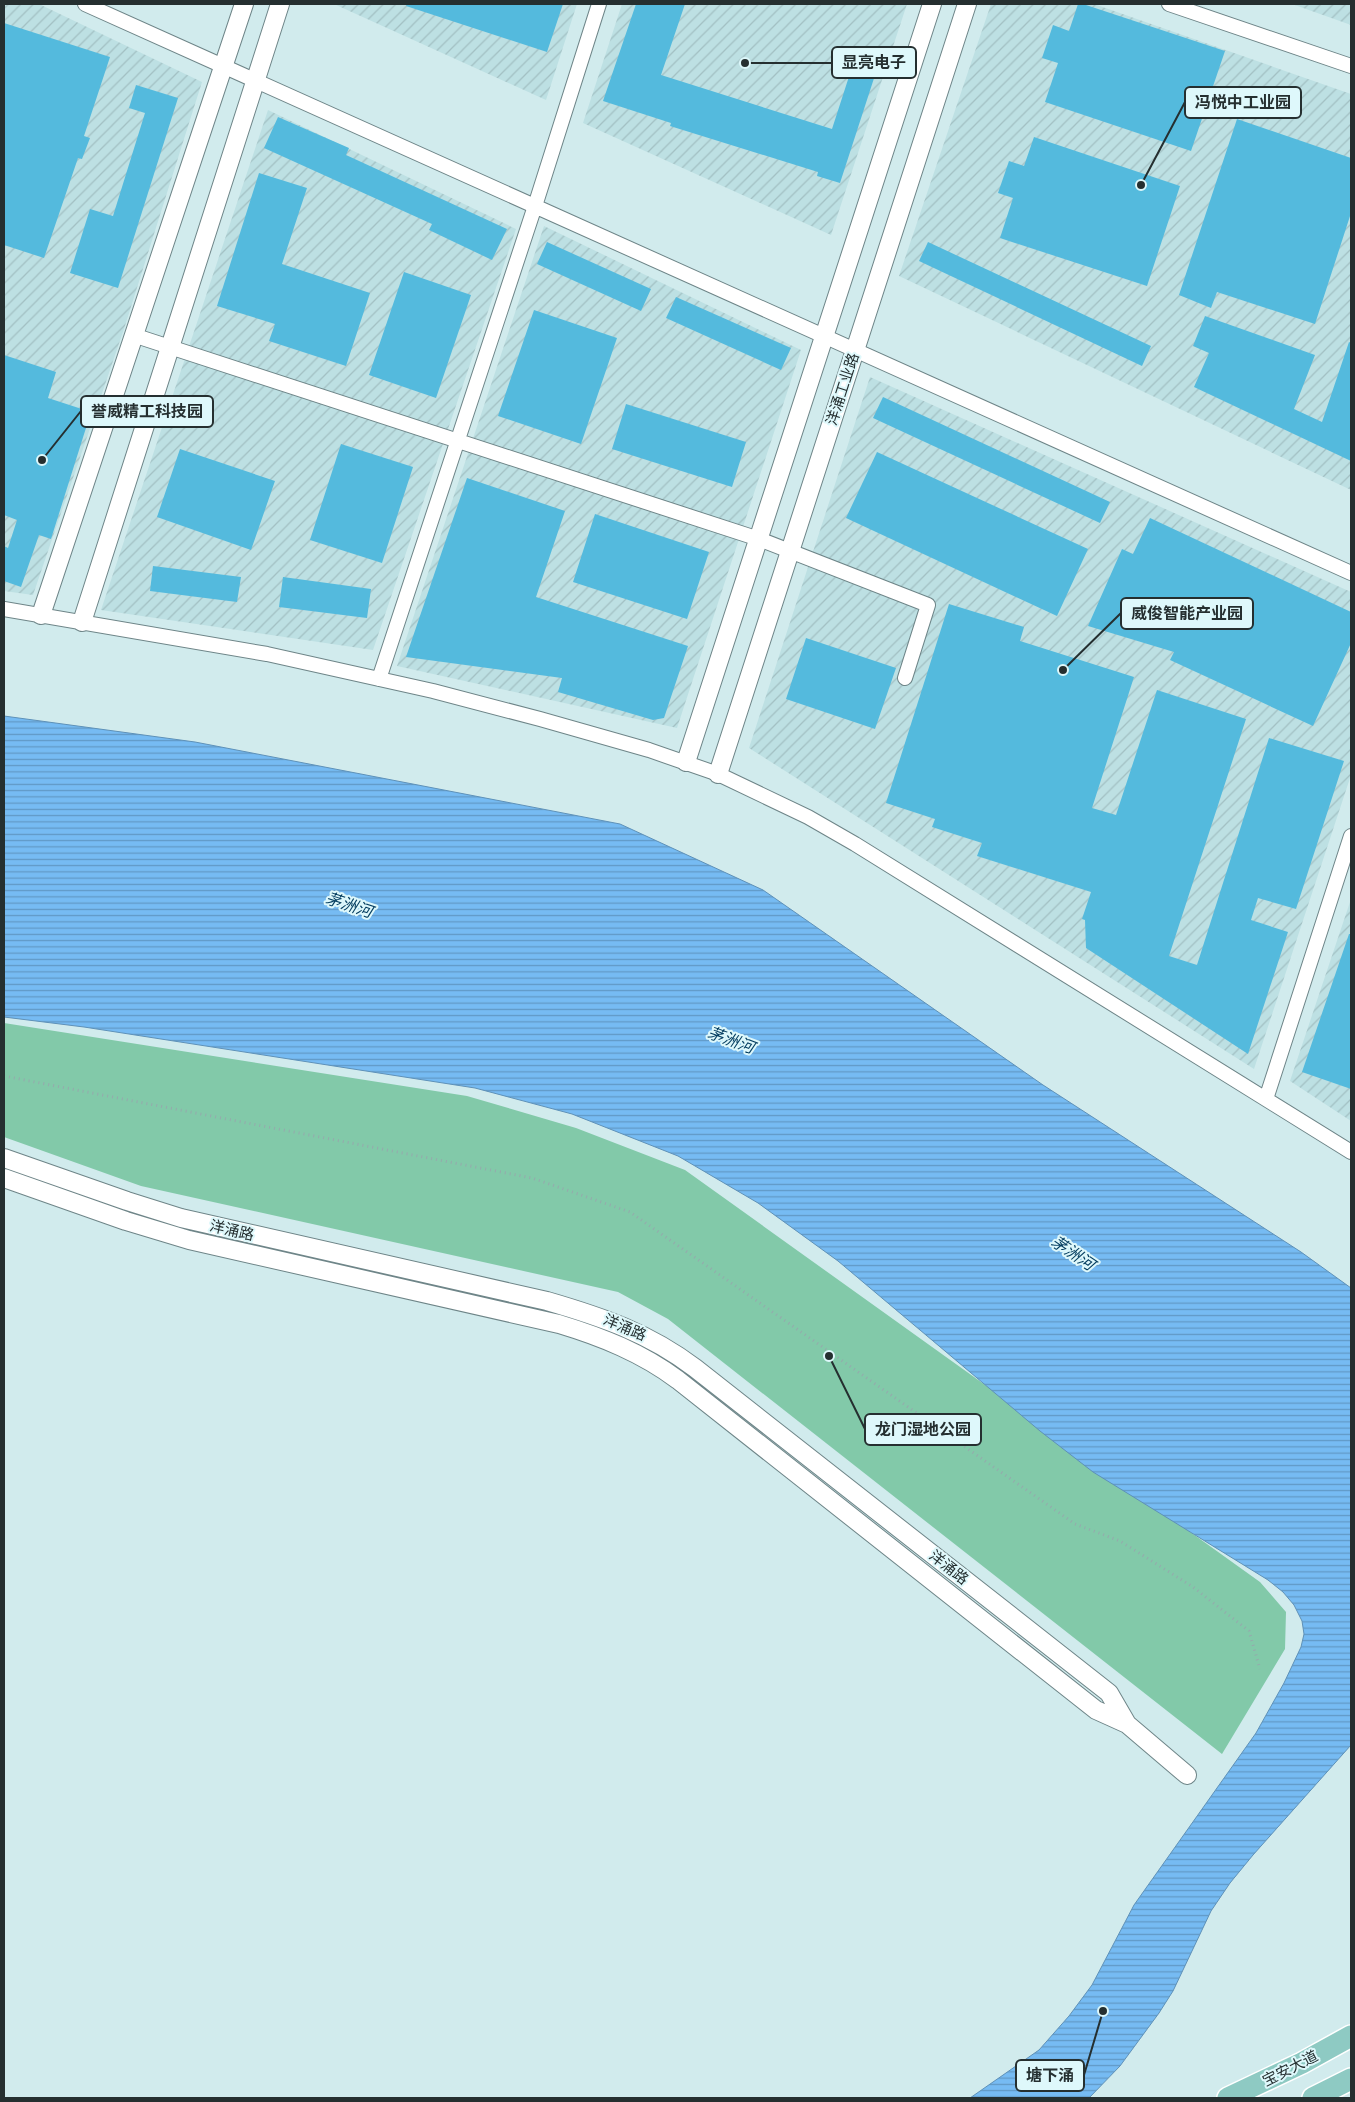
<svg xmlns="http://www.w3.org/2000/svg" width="1355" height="2102" font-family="Montserrat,'Noto Sans SC',sans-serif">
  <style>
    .industrial { fill: url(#industrial-furrows) }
    .park { fill: #82c9a9 }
    .water { fill: url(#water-rules); stroke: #5e91b8 }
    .building { fill: #54badd }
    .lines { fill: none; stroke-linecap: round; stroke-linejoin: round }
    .minor-casing { stroke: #6e8588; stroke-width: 16 }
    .tertiary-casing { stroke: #6e8588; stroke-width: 20 }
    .primary-casing { stroke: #fff; stroke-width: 24 }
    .path { stroke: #95aaac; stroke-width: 3; stroke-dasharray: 1 4; stroke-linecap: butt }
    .minor { stroke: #fff; stroke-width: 14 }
    .tertiary { stroke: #fff; stroke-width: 18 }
    .primary { stroke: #8ecac3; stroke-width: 21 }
    .labels { text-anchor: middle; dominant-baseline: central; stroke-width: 4; stroke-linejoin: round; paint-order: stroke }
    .street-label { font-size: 15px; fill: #252f30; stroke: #def8fb }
    .water-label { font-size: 16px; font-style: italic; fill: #033c5f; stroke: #def8fb }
    .leader { fill: none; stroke: #252f30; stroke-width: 2 }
    .callout-dot { fill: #252f30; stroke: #def8fb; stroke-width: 2 }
    .callout { fill: #def8fb; stroke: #252f30; stroke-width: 2 }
    .callout-label { font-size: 16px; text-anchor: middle; font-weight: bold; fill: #252f30 }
  </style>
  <defs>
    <pattern id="industrial-furrows" width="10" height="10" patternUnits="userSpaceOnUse" patternTransform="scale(1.25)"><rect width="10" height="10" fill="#bde0e3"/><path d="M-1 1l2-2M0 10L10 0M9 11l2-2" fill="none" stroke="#a2c0c3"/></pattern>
    <pattern id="water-rules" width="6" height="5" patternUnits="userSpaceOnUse" patternTransform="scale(1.25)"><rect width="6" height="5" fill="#76bbf3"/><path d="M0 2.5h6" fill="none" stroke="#6198c5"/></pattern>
  </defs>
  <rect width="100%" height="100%" fill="#d1ebed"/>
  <!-- industrial -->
  <path class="industrial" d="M 4,4 L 39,4 L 202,82 L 124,329 L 33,595 L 4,591 Z
    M 334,4 L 577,4 L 546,100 Z
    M 622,4 L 907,4 L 831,235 L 583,123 Z
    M 991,4 L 1094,4 L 1351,94 L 1351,490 L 899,276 Z
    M 1292,4 L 1351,4 L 1351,25 Z
    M 268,110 L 516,229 L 373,650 L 101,610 Z
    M 544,226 L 801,350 L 677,728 L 397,666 Z
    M 870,377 L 1351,592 L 1351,775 L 1254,1069 L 749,748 Z
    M 1351,899 L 1351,1121 L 1290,1081 Z"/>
  <!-- park -->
  <path class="park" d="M 4,1023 L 467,1096 L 576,1128 L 685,1170 L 1260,1582 L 1286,1612 L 1285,1649 L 1222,1754 L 668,1319 L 618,1292 L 141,1186 L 4,1137 Z"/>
  <!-- water -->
  <path class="water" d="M 4,716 L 195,742 L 620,824 L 763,890 L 1043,1085 L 1301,1252 L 1351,1288 L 1351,1745 L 1253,1855 L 1230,1883 L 1211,1911 L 1173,1991 L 1159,2013 L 1120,2066 L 1089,2098 L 970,2098 L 1039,2050 L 1069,2016 L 1092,1985 L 1134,1905 L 1256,1733 L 1284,1683 L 1301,1647 L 1304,1634 L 1302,1621 L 1294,1605 L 1283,1592 L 1268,1580 L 1093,1472 L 1040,1431 L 838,1261 L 758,1203 L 678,1156 L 572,1114 L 475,1088 L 84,1027 L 4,1017 Z"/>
  <!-- building -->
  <path class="building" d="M 407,4 L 563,4 L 547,52 L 406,6 Z
    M 636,4 L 685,4 L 661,75 L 832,129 L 854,61 L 877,69 L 840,183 L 817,176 L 818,172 L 670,126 L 671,123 L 603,101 Z
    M 1078,4 L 1083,4 L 1225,51 L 1191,151 L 1045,102 L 1058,63 L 1042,58 L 1053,25 L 1069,31 Z
    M 4,23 L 110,57 L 84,136 L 90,138 L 82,159 L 78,158 L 44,258 L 4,245 Z
    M 136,85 L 178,98 L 118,288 L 70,273 L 90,209 L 113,216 L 145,113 L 129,108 Z
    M 278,117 L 349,148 L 346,155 L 507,229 L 492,260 L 429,230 L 432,224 L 264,148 Z
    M 1237,119 L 1351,158 L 1351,213 L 1315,324 L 1217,292 L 1211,308 L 1179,295 Z
    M 1034,137 L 1180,186 L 1147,286 L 1000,238 L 1013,198 L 998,193 L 1009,161 L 1024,166 Z
    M 259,173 L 307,188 L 282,264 L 370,293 L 346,366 L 269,341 L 275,324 L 217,306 Z
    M 547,242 L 651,289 L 641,311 L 537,264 Z
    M 928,242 L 1151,346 L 1142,366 L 919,261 Z
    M 404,272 L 471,295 L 436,398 L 369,375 Z
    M 676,297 L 791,348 L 781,370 L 666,318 Z
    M 534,310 L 617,338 L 581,444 L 498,416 Z
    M 1205,316 L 1315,355 L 1294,409 L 1322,422 L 1349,342 L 1351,343 L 1351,461 L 1194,387 L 1209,353 L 1193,346 Z
    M 4,355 L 56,372 L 48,398 L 91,412 L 51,539 L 39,535 L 21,587 L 4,581 L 4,546 L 8,548 L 17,520 L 4,515 Z
    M 883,397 L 1110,502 L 1100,523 L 873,418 Z
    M 626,404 L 746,442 L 732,487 L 612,449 Z
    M 341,444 L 413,467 L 382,563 L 310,540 Z
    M 180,449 L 275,481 L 251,550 L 157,517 Z
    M 877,452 L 1088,549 L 1057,616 L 846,518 Z
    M 467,478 L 565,511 L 536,597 L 688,646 L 664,718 L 653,720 L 558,692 L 562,678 L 406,657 Z
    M 595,514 L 709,552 L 687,619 L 573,582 Z
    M 1150,518 L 1351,612 L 1351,643 L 1313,726 L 1170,660 L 1174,652 L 1088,626 L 1122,549 L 1133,554 Z
    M 153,566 L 241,577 L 237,602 L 150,591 Z
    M 283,577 L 371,589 L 367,618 L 279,607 Z
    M 949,604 L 1024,627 L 1020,641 L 1134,677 L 1092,808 L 1116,815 L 1157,690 L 1246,719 L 1169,956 L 1197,965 L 1269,738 L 1344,761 L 1296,909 L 1258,898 L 1251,920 L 1288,932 L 1248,1054 L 1086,948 L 1085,920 L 1082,919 L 1091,892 L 977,856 L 982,843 L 932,827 L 935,819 L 886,803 Z
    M 806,638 L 896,668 L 875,729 L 786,699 Z
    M 1349,934 L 1351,934 L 1351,1089 L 1302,1072 Z"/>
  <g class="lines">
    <!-- minor casing -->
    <g class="minor-casing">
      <path id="minor" d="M 85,4 L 1351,573
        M 1169,4 L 1351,66
        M 133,335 L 759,539 L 928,605 L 905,678
        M 4,609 L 267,654 L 433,691 L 540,719 L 649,750 L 718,774 L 808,817 L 855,844 L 1351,1152
        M 379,679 L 535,206 L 599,4
        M 1266,1099 L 1351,836"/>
    </g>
    <!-- tertiary casing -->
    <g class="tertiary-casing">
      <path id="tertiary" d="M 41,615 L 244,4
        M 82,622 L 280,4
        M 686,762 L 932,4
        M 718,774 L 967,4
        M 4,1158 L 127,1201 L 181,1218 L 547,1301 C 602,1317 649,1333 695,1368 L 1109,1693 L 1127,1724
        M 4,1178 L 126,1221 L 189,1240 L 559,1324 C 602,1337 642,1353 678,1380 L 1096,1710 L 1127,1724 L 1187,1775"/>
    </g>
    <!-- primary casing -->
    <g class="primary-casing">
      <path id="primary" d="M 1228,2098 L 1302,2063 L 1351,2036
        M 1313,2098 L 1351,2079"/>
    </g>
    <!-- path -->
    <path class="path" d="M 4,1076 L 532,1178 L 630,1212 L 1075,1524 L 1120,1541 L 1193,1587 L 1249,1631 L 1260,1669"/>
    <!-- minor -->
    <use href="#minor" class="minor"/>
    <!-- tertiary -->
    <use href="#tertiary" class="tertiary"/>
    <!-- primary -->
    <use href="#primary" class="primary"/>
  </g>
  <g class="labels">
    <!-- street labels -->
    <g class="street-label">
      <text transform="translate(842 389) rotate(-72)">洋涌工业路</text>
      <text transform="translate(232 1230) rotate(13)">洋涌路</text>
      <text transform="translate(625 1327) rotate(23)">洋涌路</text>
      <text transform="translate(949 1567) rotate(38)">洋涌路</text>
      <text transform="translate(1290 2068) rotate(-27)">宝安大道</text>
    </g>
    <!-- water labels -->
    <g class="water-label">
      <text transform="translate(349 905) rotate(18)">茅洲河</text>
      <text transform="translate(731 1040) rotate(20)">茅洲河</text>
      <text transform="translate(1073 1253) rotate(34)">茅洲河</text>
    </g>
  </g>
  <!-- callouts -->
  <path class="leader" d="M745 63L832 63M1141 185L1185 102M42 460L81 411M1063 670L1121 613M829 1356L865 1429M1103 2011L1084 2075"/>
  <g class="callout-dot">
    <circle cx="745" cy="63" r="5"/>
    <circle cx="1141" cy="185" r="5"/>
    <circle cx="42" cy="460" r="5"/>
    <circle cx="1063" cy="670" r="5"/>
    <circle cx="829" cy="1356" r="5"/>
    <circle cx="1103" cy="2011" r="5"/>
  </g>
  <g class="callout">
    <rect x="832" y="47" width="84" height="31" rx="5"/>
    <rect x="1185" y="87" width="116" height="31" rx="5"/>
    <rect x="81" y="396" width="132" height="31" rx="5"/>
    <rect x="1121" y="598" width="132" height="31" rx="5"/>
    <rect x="865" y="1414" width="116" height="31" rx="5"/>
    <rect x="1016" y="2060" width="68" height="31" rx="5"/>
  </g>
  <g class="callout-label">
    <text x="874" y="68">显亮电子</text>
    <text x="1243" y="108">冯悦中工业园</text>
    <text x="147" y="417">誉威精工科技园</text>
    <text x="1187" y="619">威俊智能产业园</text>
    <text x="923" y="1435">龙门湿地公园</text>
    <text x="1050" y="2081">塘下涌</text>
  </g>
  <!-- border -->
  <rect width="1355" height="2102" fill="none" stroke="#252f30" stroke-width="10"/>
</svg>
